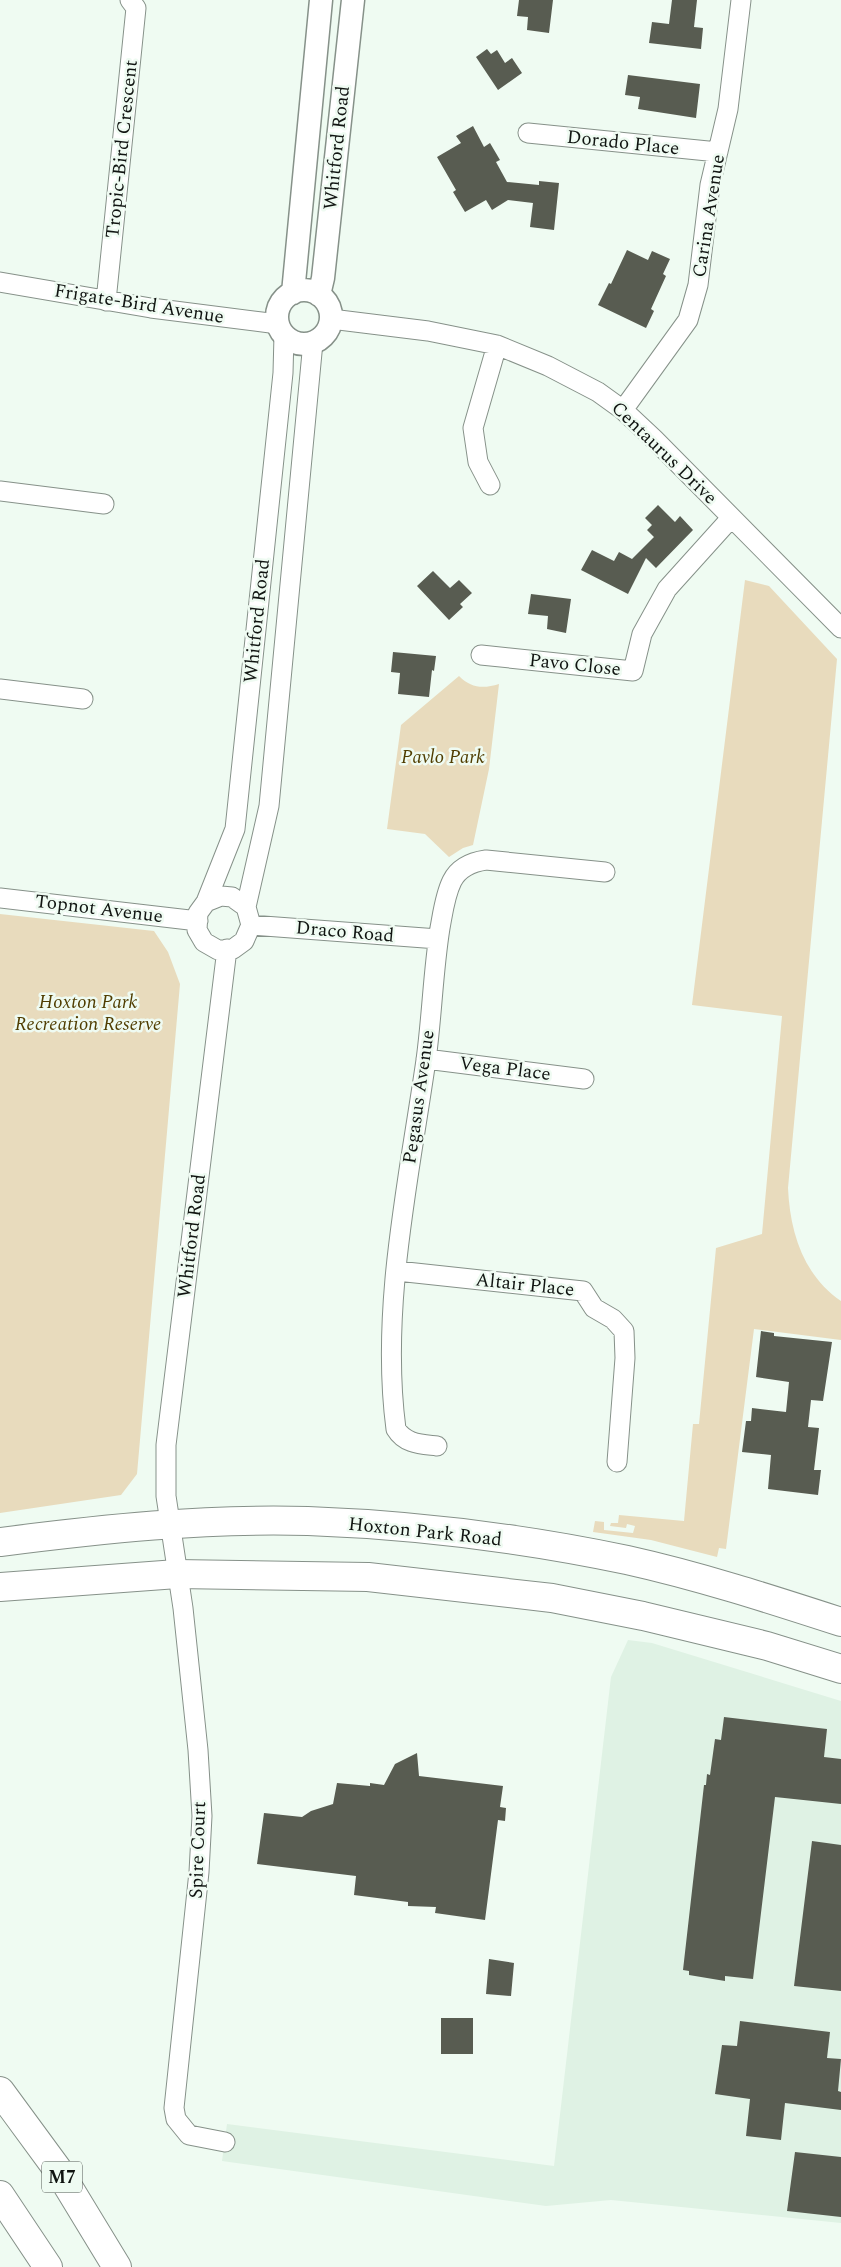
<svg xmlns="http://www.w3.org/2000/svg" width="841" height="2267" font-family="Spectral,serif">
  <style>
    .built { fill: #dff2e4 }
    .green { fill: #e8dbbd }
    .building { fill: #585c51 }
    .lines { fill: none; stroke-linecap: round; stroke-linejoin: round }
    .minor-casing { stroke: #869189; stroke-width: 21 }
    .tertiary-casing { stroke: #869189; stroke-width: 25 }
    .primary-casing { stroke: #869189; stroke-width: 30 }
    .motorway-casing { stroke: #869189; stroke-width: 30 }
    .minor { stroke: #fff; stroke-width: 19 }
    .tertiary { stroke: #fff; stroke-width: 22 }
    .primary { stroke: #fff; stroke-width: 28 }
    .motorway { stroke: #fff; stroke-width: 28 }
    .labels { text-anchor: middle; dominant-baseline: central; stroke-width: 5; stroke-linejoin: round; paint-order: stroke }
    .shield { fill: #effbf2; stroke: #535954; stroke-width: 1 }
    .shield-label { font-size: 18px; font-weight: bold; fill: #101411 }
    .street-label { font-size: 19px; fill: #101411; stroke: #effbf2 }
    .park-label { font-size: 19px; font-style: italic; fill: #503d00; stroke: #effbf2 }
  </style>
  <rect width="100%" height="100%" fill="#effbf2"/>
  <!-- built -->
  <path class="built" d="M 628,1640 L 652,1643 L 841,1701 L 841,2223 L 611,2200 L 546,2206 L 222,2161 L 227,2124 L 554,2166 L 611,1677 Z"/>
  <!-- green -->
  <path class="green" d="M 745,580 L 769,586 L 837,659 L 788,1188 C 790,1232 803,1275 841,1301 L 841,1340 L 754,1329 L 726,1549 L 719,1548 L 717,1557 L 651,1540 L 593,1532 L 595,1521 L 604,1522 L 604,1530 L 633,1533 L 635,1526 L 627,1524 L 626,1528 L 610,1526 L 611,1523 L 618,1523 L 619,1515 L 684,1521 L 693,1424 L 699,1424 L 716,1248 L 762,1234 L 782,1016 L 692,1005 Z
    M 459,676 C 471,688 483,689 499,684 L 489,769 L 473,845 L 463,848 L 449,857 L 425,834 L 387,829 L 401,725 Z
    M 0,914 L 154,931 L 168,952 L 180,984 L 137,1474 L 121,1495 L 0,1513 Z"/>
  <!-- building -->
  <path class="building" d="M 519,0 L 553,0 L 549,33 L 527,30 L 528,17 L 517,16 Z
    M 672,0 L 697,0 L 694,27 L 703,28 L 701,49 L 649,43 L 652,22 L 669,24 Z
    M 487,49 L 491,54 L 497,50 L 505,63 L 512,58 L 522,73 L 498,90 L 476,57 Z
    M 628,75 L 700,84 L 696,118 L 638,109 L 640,97 L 625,95 Z
    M 473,126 L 484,147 L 490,143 L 500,160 L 496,162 L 507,182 L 539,185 L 539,181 L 559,183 L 554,230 L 530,227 L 533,203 L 508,200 L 492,210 L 486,200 L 465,212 L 453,192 L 456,190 L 437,157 L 461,143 L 456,136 Z
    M 627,250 L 648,260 L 652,251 L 670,259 L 663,274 L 666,276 L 651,309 L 654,311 L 646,328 L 598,305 L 609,283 L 611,284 Z
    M 658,505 L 675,522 L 680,516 L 693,530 L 656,568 L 646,558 L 628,594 L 581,570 L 592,550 L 614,561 L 619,552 L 632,559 L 654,537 L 647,530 L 652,525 L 645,518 Z
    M 433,571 L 450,588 L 459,580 L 472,593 L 460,604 L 463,607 L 449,620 L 417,586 Z
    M 531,594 L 571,599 L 566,633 L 547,629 L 548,616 L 528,614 Z
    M 393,652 L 436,656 L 434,671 L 432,670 L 429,697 L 398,694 L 400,673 L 391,672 Z
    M 761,1331 L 774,1333 L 774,1336 L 832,1342 L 823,1401 L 811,1400 L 808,1427 L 819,1428 L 814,1470 L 821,1470 L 818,1495 L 768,1489 L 771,1455 L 742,1452 L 746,1421 L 751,1421 L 752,1408 L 786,1412 L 789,1382 L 756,1377 Z
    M 724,1717 L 827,1729 L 824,1757 L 841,1759 L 841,1804 L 775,1797 L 753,1979 L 725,1976 L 725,1981 L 689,1975 L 689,1971 L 683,1970 L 704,1785 L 706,1785 L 707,1774 L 710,1775 L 715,1739 L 721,1740 Z
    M 417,1753 L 419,1776 L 503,1786 L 500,1807 L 506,1808 L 505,1821 L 498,1820 L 485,1920 L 435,1913 L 436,1907 L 408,1906 L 408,1902 L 354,1895 L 356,1876 L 257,1864 L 264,1813 L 302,1817 L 311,1811 L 333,1804 L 337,1783 L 370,1786 L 370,1783 L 384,1785 L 395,1764 Z
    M 812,1841 L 841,1845 L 841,1991 L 794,1986 Z
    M 489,1959 L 514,1963 L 511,1996 L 486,1994 Z
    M 441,2018 L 473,2018 L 473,2054 L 441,2054 Z
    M 740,2021 L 830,2032 L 827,2058 L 841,2059 L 838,2091 L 841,2092 L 841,2110 L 785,2103 L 781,2140 L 746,2136 L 750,2099 L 715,2094 L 722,2045 L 737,2046 Z
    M 795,2152 L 841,2157 L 841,2217 L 787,2211 Z"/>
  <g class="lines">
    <!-- minor casing -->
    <g class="minor-casing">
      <path id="minor" d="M 528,133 L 718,152
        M 0,282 L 151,308 L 278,324
        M 106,301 L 136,8 L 130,0
        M 331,319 L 428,331 L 497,345 L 548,366 L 598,392 L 623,410 L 654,439 L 841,628
        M 623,410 L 688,320 L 698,285 L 710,185 L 728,109 L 741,0
        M 490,485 L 478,462 L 473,428 L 497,345
        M 0,491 L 104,504
        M 481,655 L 633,671 L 642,634 L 667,589 L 731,518
        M 0,689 L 83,699
        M 0,898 L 198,921
        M 206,902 L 235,829 L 283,373 L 284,335
        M 246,907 L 232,897 L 221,896 L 206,902 L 198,913 L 197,930 L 204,942 L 218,950 L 233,949 L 244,941 L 251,925 L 246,907 L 269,806 L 313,342
        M 251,925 L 438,939
        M 426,1059 L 584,1079
        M 397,1271 L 583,1291 L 594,1308 L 613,1319 L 624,1331 L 625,1358 L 617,1462
        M 437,1446 C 421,1444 405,1444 396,1429 C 380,1309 409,1179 426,1060 C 432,1016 433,972 440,928 C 443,912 445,895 452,881 C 459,867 472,862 486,860 L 605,872
        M 225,2142 L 189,2135 L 176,2119 L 174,2108 L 199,1872 L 202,1816 L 198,1750 L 183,1608 L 166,1496 L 166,1445 L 227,949"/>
    </g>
    <!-- tertiary casing -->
    <g class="tertiary-casing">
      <path id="tertiary" d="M277 317a27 27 0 1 1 54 0a27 27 0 1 1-54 0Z
        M 293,293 L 321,0
        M 319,295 L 323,278 L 353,0"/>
    </g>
    <!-- primary casing -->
    <g class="primary-casing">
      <path id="primary" d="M 0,1542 C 102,1529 204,1518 308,1521 C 415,1525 522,1538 627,1560 C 699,1576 770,1599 841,1622
        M 0,1587 L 177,1574 L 368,1577 L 552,1598 L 643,1616 L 767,1646 L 841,1669"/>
    </g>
    <!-- motorway casing -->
    <g class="motorway-casing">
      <path id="motorway" d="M 0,2091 L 58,2170 L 117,2267
        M 0,2195 L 48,2267"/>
    </g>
    <!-- minor -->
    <use href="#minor" class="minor"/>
    <!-- tertiary -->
    <use href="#tertiary" class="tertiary"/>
    <!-- primary -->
    <use href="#primary" class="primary"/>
    <!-- motorway -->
    <use href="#motorway" class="motorway"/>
  </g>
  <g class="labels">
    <!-- shield labels -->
    <rect class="shield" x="42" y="2161.5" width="40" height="31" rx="4"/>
    <g class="shield-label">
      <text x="62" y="2177">M7</text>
    </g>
    <!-- street labels -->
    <g class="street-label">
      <text transform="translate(623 143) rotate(6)">Dorado Place</text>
      <text transform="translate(337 148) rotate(-84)">Whitford Road</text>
      <text transform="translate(122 149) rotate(-84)">Tropic-Bird Crescent</text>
      <text transform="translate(709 216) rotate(-81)">Carina Avenue</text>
      <text transform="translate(139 304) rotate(9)">Frigate-Bird Avenue</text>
      <text transform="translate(664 453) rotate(44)">Centaurus Drive</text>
      <text transform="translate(257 621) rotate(-84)">Whitford Road</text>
      <text transform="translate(575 665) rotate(6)">Pavo Close</text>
      <text transform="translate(99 909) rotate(7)">Topnot Avenue</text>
      <text transform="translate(345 932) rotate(5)">Draco Road</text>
      <text transform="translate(505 1069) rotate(7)">Vega Place</text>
      <text transform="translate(419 1097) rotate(-82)">Pegasus Avenue</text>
      <text transform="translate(192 1236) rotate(-83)">Whitford Road</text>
      <text transform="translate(525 1285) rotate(6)">Altair Place</text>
      <text transform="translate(425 1532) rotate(6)">Hoxton Park Road</text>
      <text transform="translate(198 1850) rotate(-88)">Spire Court</text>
    </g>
    <!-- park labels -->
    <g class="park-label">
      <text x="443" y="757">Pavlo Park</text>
      <text x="88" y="1002">Hoxton Park<tspan x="88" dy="22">Recreation Reserve</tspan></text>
    </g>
  </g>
</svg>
